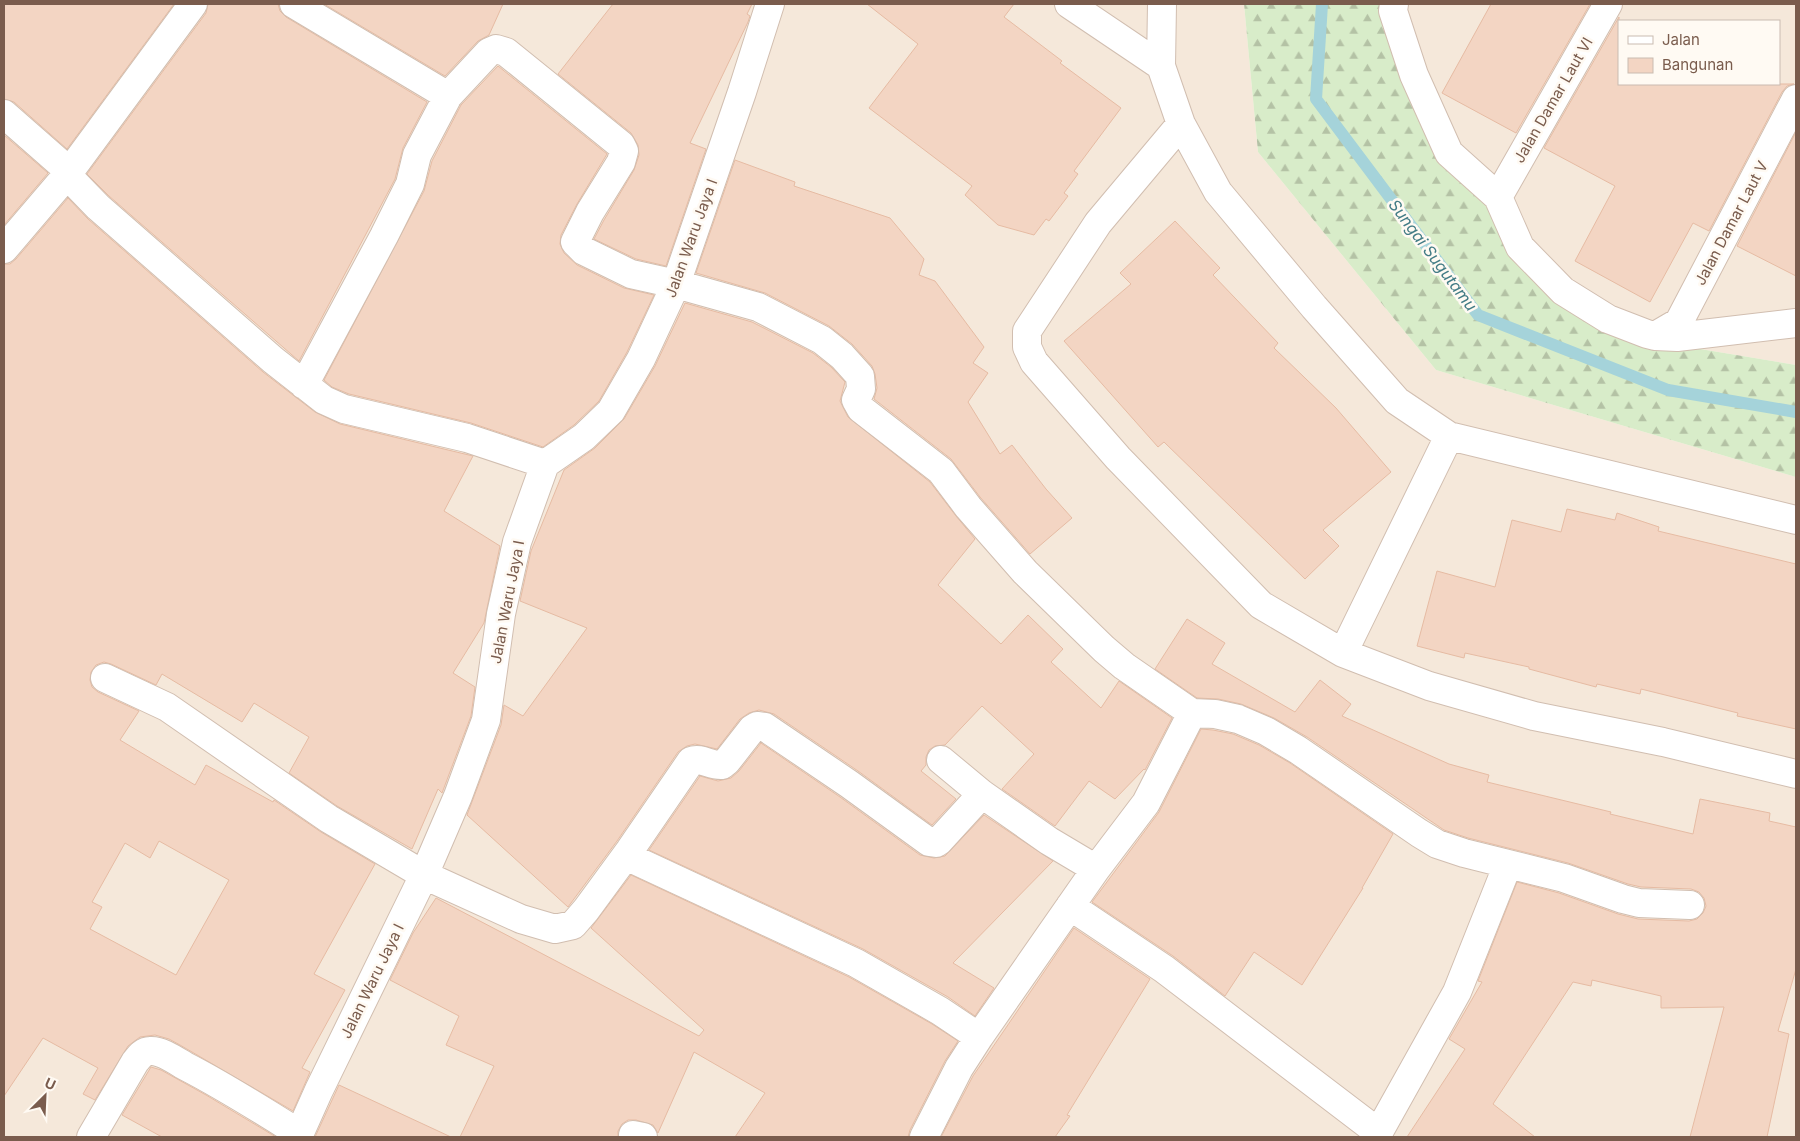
<svg xmlns="http://www.w3.org/2000/svg" width="1800" height="1141" font-family="Inter,sans-serif">
  <style>
    .residential { fill: #f5e8da; fill-rule: evenodd }
    .forest { fill: url(#forest-firs) }
    .lines { fill: none; stroke-linecap: round; stroke-linejoin: round }
    .stream { stroke: #a5d3da; stroke-width: 12 }
    .building { fill: #f3d5c3; stroke: #e6bba3; fill-rule: evenodd }
    .minor-casing { stroke: #d1beb0; stroke-width: 30 }
    .minor { stroke: #fff; stroke-width: 28 }
    .labels { text-anchor: middle; dominant-baseline: central; stroke-width: 5; stroke-linejoin: round; paint-order: stroke }
    .street-label { font-size: 15px; fill: #7a5c4d; stroke: #fffaf3 }
    .water-label { font-size: 16px; font-style: italic; fill: #437c86; stroke: #fffaf3 }
  </style>
  <defs>
    <pattern id="forest-firs" width="22" height="20" patternUnits="userSpaceOnUse" patternTransform="scale(1.25)"><rect width="22" height="20" fill="#d8ecc9"/><path d="M5 1l3.5 6h-7zM16 11l3.5 6h-7z" fill="#b4c2a5"/></pattern>
  </defs>
  <rect width="100%" height="100%" fill="#fdf6ec"/>
  <!-- residential -->
  <path class="residential" d="M 4,4 L 1244,4 L 1258,152 L 1436,370 L 1796,477 L 1796,1137 L 4,1137 Z
    M 1383,4 L 1796,4 L 1796,365 L 1646,340 L 1526,257 L 1417,109 ZM 1619,21 L 1779,21 L 1779,84 L 1619,84 Z"/>
  <!-- forest -->
  <path class="forest" d="M 1244,4 L 1383,4 L 1417,109 L 1526,257 L 1646,340 L 1796,365 L 1796,477 L 1436,370 L 1258,152 Z"/>
  <g class="lines">
    <!-- stream -->
    <path class="stream" d="M 1322,4 L 1316,99 L 1478,315 L 1668,390 L 1796,412"/>
  </g>
  <!-- building -->
  <path class="building" d="M 4,4 L 174,4 L 67,149 L 14,102 L 4,99 Z
    M 208,4 L 278,4 L 280,11 L 286,17 L 427,102 L 403,148 L 395,179 L 299,361 L 109,196 L 87,174 L 206,13 Z
    M 324,4 L 503,4 L 489,35 L 478,41 L 445,76 Z
    M 613,4 L 752,4 L 747,14 L 750,16 L 748,22 L 690,143 L 706,149 L 666,266 L 636,259 L 594,239 L 604,220 L 634,170 L 639,155 L 638,145 L 631,133 L 558,74 Z
    M 867,4 L 1014,4 L 1004,17 L 1062,61 L 1060,63 L 1121,108 L 1074,171 L 1078,174 L 1064,193 L 1068,196 L 1049,221 L 1046,219 L 1034,235 L 998,225 L 965,195 L 972,186 L 869,108 L 918,44 Z
    M 1491,4 L 1590,4 L 1516,133 L 1442,93 Z
    M 1619,17 L 1619,84 L 1794,84 L 1787,86 L 1782,92 L 1709,231 L 1693,223 L 1650,302 L 1575,261 L 1615,186 L 1544,148 Z
    M 498,66 L 607,154 L 577,204 L 561,235 L 560,244 L 564,253 L 577,265 L 624,288 L 654,295 L 627,352 L 599,401 L 574,425 L 543,447 L 471,423 L 349,394 L 332,387 L 324,380 L 424,191 L 432,161 L 461,105 Z
    M 1796,132 L 1796,276 L 1737,246 Z
    M 4,135 L 48,173 L 4,225 Z
    M 735,160 L 795,182 L 794,186 L 890,218 L 924,259 L 919,275 L 935,281 L 984,347 L 973,363 L 988,373 L 968,402 L 1000,454 L 1012,445 L 1046,489 L 1072,518 L 1030,554 L 980,497 L 951,459 L 874,399 L 877,388 L 875,374 L 872,366 L 852,344 L 829,326 L 765,293 L 696,273 Z
    M 68,198 L 88,219 L 263,372 L 315,412 L 340,424 L 473,456 L 444,511 L 500,546 L 484,623 L 453,673 L 475,687 L 471,716 L 442,793 L 438,789 L 412,849 L 337,806 L 289,773 L 309,737 L 254,703 L 242,722 L 162,674 L 156,685 L 111,664 L 104,662 L 96,665 L 91,672 L 90,680 L 92,687 L 98,692 L 139,711 L 120,740 L 195,785 L 206,765 L 273,802 L 274,800 L 321,832 L 375,864 L 314,974 L 345,990 L 302,1068 L 310,1072 L 293,1111 L 180,1045 L 169,1039 L 155,1035 L 140,1037 L 128,1046 L 95,1100 L 83,1094 L 98,1068 L 43,1038 L 4,1096 L 4,264 L 10,264 L 16,259 ZM 159,841 L 229,880 L 176,975 L 90,929 L 102,907 L 92,902 L 125,843 L 150,858 Z
    M 1175,221 L 1220,268 L 1213,275 L 1278,343 L 1274,348 L 1336,408 L 1391,472 L 1323,530 L 1339,546 L 1305,579 L 1164,442 L 1158,447 L 1064,341 L 1131,284 L 1120,273 Z
    M 685,303 L 752,322 L 813,353 L 831,367 L 845,382 L 840,401 L 848,417 L 930,482 L 956,516 L 975,539 L 938,585 L 1001,644 L 1028,615 L 1063,649 L 1051,662 L 1101,708 L 1119,681 L 1172,718 L 1145,770 L 1144,769 L 1115,799 L 1089,781 L 1055,826 L 1002,789 L 1034,754 L 982,706 L 945,745 L 935,746 L 929,750 L 926,757 L 926,765 L 921,771 L 956,799 L 932,825 L 858,771 L 774,714 L 759,710 L 749,713 L 740,719 L 717,749 L 695,744 L 687,746 L 678,752 L 617,841 L 568,907 L 467,815 L 501,725 L 504,705 L 523,716 L 587,628 L 520,601 L 531,551 L 564,470 L 595,448 L 624,419 L 655,366 Z
    M 1567,509 L 1615,520 L 1617,513 L 1659,527 L 1658,531 L 1796,564 L 1796,729 L 1737,716 L 1738,713 L 1641,689 L 1640,694 L 1597,684 L 1596,687 L 1529,669 L 1529,667 L 1465,653 L 1464,658 L 1417,646 L 1437,571 L 1495,587 L 1512,520 L 1561,532 Z
    M 1187,619 L 1225,643 L 1212,664 L 1295,712 L 1320,680 L 1351,704 L 1342,716 L 1449,764 L 1489,775 L 1487,782 L 1611,812 L 1610,814 L 1693,834 L 1700,799 L 1770,813 L 1769,821 L 1796,827 L 1796,969 L 1778,1031 L 1789,1034 L 1767,1137 L 1690,1137 L 1724,1007 L 1661,1008 L 1661,996 L 1592,980 L 1591,986 L 1573,982 L 1493,1104 L 1535,1137 L 1407,1137 L 1465,1049 L 1449,1039 L 1482,982 L 1478,981 L 1517,882 L 1559,893 L 1618,914 L 1638,919 L 1689,921 L 1697,919 L 1703,913 L 1706,906 L 1704,898 L 1699,892 L 1691,889 L 1641,887 L 1628,884 L 1568,863 L 1468,838 L 1444,830 L 1307,737 L 1274,718 L 1241,704 L 1218,699 L 1197,698 L 1155,669 Z
    M 1201,729 L 1213,730 L 1233,734 L 1259,745 L 1290,763 L 1393,834 L 1362,888 L 1363,888 L 1302,985 L 1254,952 L 1225,996 L 1173,956 L 1092,902 L 1159,812 Z
    M 761,743 L 840,797 L 920,855 L 934,858 L 945,856 L 984,815 L 1053,861 L 953,963 L 994,988 L 975,1016 L 948,997 L 863,949 L 649,850 L 700,776 L 718,781 L 731,778 L 739,771 Z
    M 631,875 L 849,977 L 932,1024 L 958,1041 L 945,1061 L 910,1130 L 908,1137 L 735,1137 L 765,1093 L 694,1052 L 658,1133 L 653,1125 L 636,1120 L 628,1120 L 622,1124 L 618,1131 L 618,1137 L 460,1137 L 494,1066 L 446,1045 L 459,1016 L 390,980 L 413,933 L 436,898 L 699,1036 L 704,1030 L 591,928 Z
    M 1074,928 L 1150,979 L 1067,1115 L 1070,1116 L 1055,1137 L 941,1137 L 973,1076 Z
    M 151,1067 L 161,1070 L 206,1095 L 276,1137 L 162,1137 L 122,1115 Z
    M 339,1085 L 451,1137 L 315,1137 Z"/>
  <g class="lines">
    <!-- minor casing -->
    <g class="minor-casing">
      <path id="minor" d="M 294,4 L 448,96
        M 1069,4 L 1161,66
        M 1162,4 L 1161,66 L 1181,124 L 1218,192 L 1314,307 L 1397,401 L 1449,436 L 1796,520
        M 1394,4 L 1393,11 L 1414,75 L 1449,153 L 1498,197 L 1520,247 L 1563,291 L 1608,319 L 1647,334 L 1655,336 L 1677,337 L 1796,323
        M 4,114 L 61,164 L 67,175 L 98,207 L 273,360 L 324,400 L 344,409 L 467,438 L 545,464
        M 1181,124 L 1098,223 L 1027,331 L 1027,347 L 1034,362 L 1118,458 L 1261,605 L 1343,653 L 1429,686 L 1534,716 L 1663,742 L 1796,774
        M 1498,197 L 1608,4
        M 4,249 L 67,175 L 193,4
        M 1655,336 L 1679,322 L 1796,99
        M 304,385 L 384,236 L 410,184 L 417,155 L 448,96 L 489,52 L 496,49 L 506,52 L 621,145 L 624,151 L 621,162 L 590,212 L 575,242 L 584,251 L 631,274 L 676,284 L 758,307 L 822,340 L 842,356 L 860,376 L 861,389 L 856,400 L 861,409 L 941,471 L 968,507 L 1025,572 L 1104,649 L 1124,666 L 1192,713 L 1146,803 L 1096,869 L 979,1037 L 959,1068 L 924,1137
        M 1343,653 L 1449,436
        M 105,678 L 167,707 L 329,819 L 424,875 L 521,919 L 555,929 L 573,925 L 586,910 L 630,850 L 691,761 C 701,757 711,766 722,765 L 727,761 L 752,729 L 757,726 L 765,727 L 849,784 L 929,842 L 936,843 L 939,841 L 982,794
        M 1192,713 L 1215,714 L 1238,719 L 1266,731 L 1298,750 L 1419,833 L 1437,844 L 1464,853 L 1564,878 L 1623,899 L 1639,903 L 1690,905
        M 941,760 L 982,794 L 1049,841 L 1096,869
        M 626,856 L 856,963 L 940,1011 L 979,1037
        M 1070,906 L 1164,969 L 1379,1133
        M 633,1135 L 643,1137
        M 91,1137 L 135,1062 C 139,1057 143,1051 150,1051 C 161,1050 175,1060 185,1066 C 224,1086 262,1110 300,1134
        M 298,1137 L 319,1090 L 424,875 L 458,796 L 486,720 L 501,614 L 517,542 L 545,464 L 584,437 L 611,411 L 641,359 L 676,284 L 742,92 L 770,4
        M 1376,1137 L 1457,992 L 1508,864"/>
    </g>
    <!-- minor -->
    <use href="#minor" class="minor"/>
  </g>
  <g class="labels">
    <!-- street labels -->
    <g class="street-label">
      <text transform="translate(1553 100) rotate(-60)">Jalan Damar Laut VI</text>
      <text transform="translate(1731 223) rotate(-62)">Jalan Damar Laut V</text>
      <text transform="translate(691 238) rotate(-70)">Jalan Waru Jaya I</text>
      <text transform="translate(507 602) rotate(-79)">Jalan Waru Jaya I</text>
      <text transform="translate(372 981) rotate(-64)">Jalan Waru Jaya I</text>
    </g>
    <!-- water labels -->
    <g class="water-label">
      <text transform="translate(1433 255) rotate(53)">Sungai Sugutamu</text>
    </g>
  </g>
  <!-- border -->
  <rect width="1800" height="1141" fill="none" stroke="#7a5c4d" stroke-width="10"/>
  <!-- legend -->
  <rect x="1618" y="20" width="162" height="65" fill="#fffaf3" stroke="#cabbb1"/>
  <rect x="1628" y="36" width="25" height="8" fill="#ffffff" stroke="#cabbb1"/>
  <text x="1662" y="45" font-size="15" fill="#7a5c4d">Jalan</text>
  <rect x="1628" y="58" width="25" height="15" fill="#f3d5c3" stroke="#cabbb1"/>
  <text x="1662" y="70" font-size="15" fill="#7a5c4d">Bangunan</text>
  <!-- north arrow -->
  <g transform="translate(45 1096) rotate(24)" stroke="#fffaf3" stroke-width="4" paint-order="stroke">
  <path d="M0-4L9 19L0 12L-9 19Z" fill="#7a5c4d"/>
  <text y="-8" font-size="14" font-weight="bold" text-anchor="middle" fill="#7a5c4d">U</text>
  </g>
</svg>
